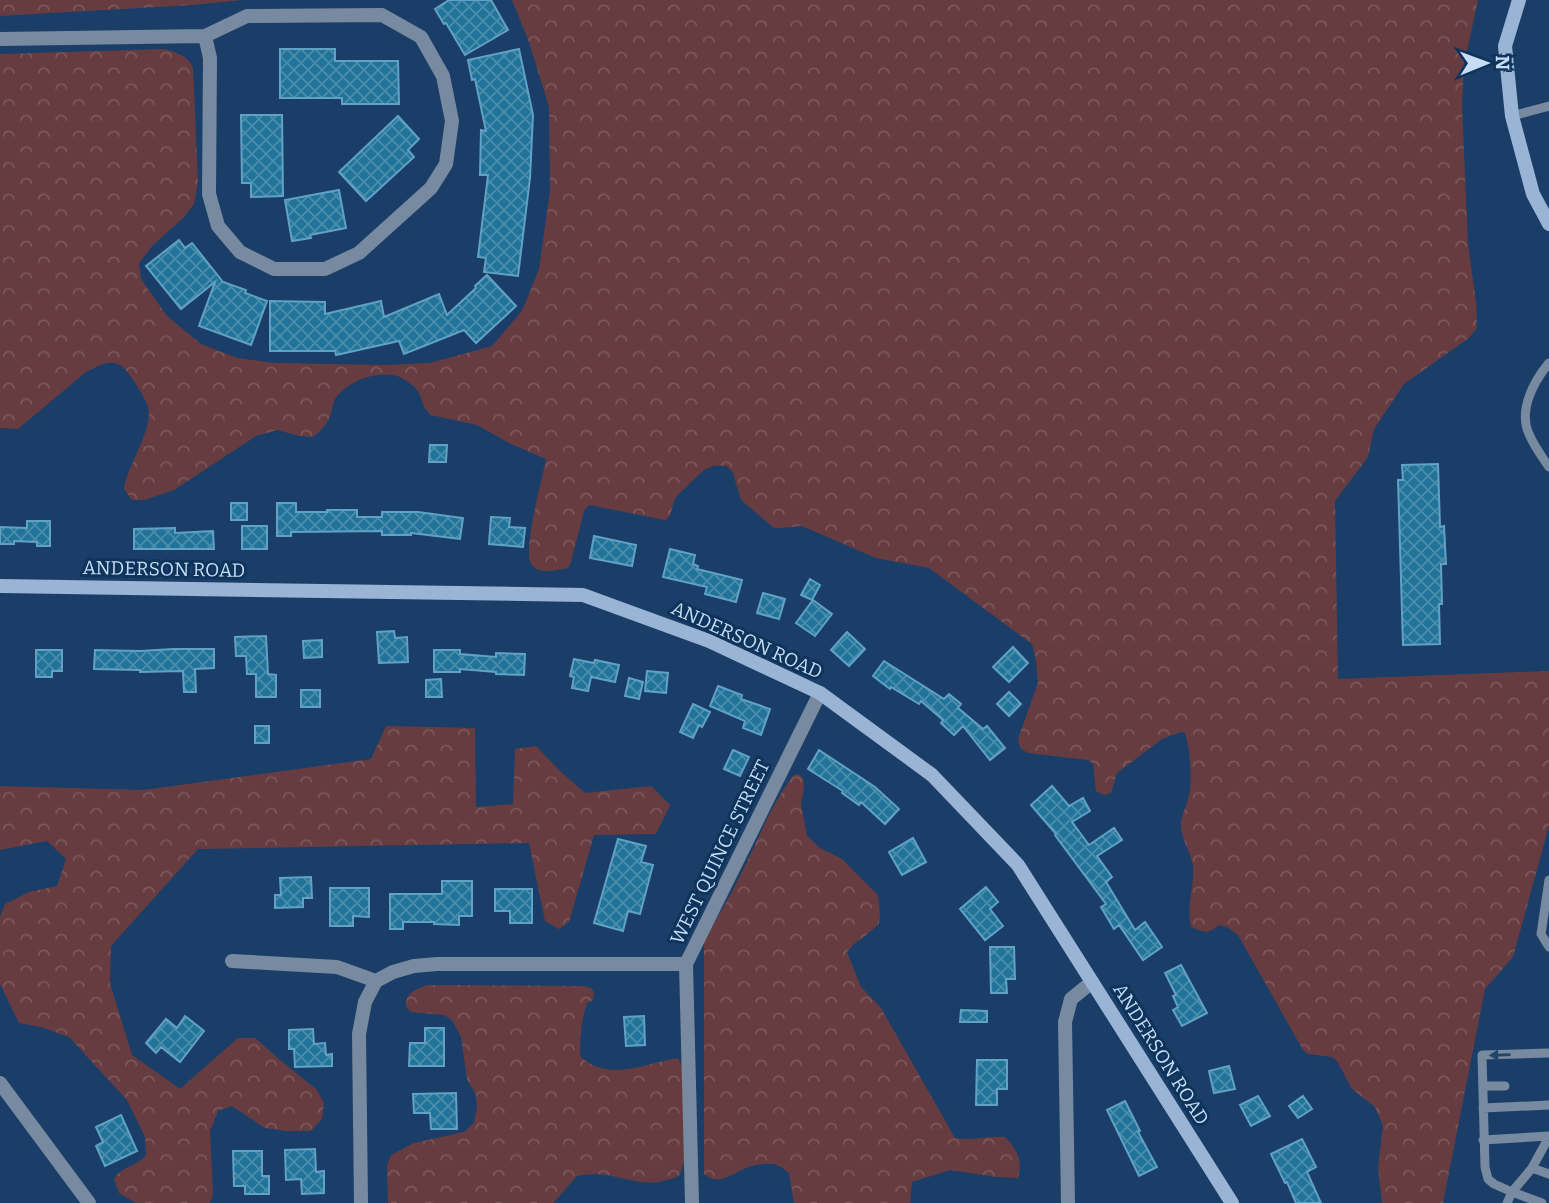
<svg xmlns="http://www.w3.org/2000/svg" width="1549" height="1203" font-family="Bitter,serif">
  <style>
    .forest { fill: url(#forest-crowns) }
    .building { fill: url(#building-cross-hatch); stroke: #61a2c4; stroke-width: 2 }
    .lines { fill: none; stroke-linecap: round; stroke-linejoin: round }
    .lane { stroke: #788a9f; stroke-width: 9 }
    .street { stroke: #788a9f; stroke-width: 14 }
    .secondary { stroke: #99b4d5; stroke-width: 14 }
    .oneway { fill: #234569 }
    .labels { text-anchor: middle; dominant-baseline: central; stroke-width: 6; stroke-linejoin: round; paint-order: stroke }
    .street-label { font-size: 19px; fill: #c7dcf5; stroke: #0e345c }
  </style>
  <defs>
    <pattern id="forest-crowns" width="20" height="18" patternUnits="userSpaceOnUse" patternTransform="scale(1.75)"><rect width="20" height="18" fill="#663c40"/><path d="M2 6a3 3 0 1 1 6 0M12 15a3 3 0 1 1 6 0" fill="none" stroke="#7a585c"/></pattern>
    <pattern id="building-cross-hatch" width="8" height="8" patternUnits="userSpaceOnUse" patternTransform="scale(1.75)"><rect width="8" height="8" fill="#217399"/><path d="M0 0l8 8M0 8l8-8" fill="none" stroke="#4a8dad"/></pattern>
  </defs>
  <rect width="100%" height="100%" fill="#1a3e68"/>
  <!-- forest -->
  <path class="forest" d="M 0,0 L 243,0 L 192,5 L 0,16 Z
    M 512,0 L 1478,0 L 1464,65 L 1462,106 L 1468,244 L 1476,302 L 1477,328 L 1469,338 L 1404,384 L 1374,429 L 1368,457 L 1335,501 L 1338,679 L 1549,671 L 1549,826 L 1513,957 L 1485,989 L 1443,1203 L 1382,1203 L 1378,1168 L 1383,1126 L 1375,1107 L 1352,1089 L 1337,1061 L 1332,1057 L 1308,1054 L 1303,1050 L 1238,935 L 1227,927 L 1219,925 C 1207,935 1204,932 1191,927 C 1186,904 1195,887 1193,866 C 1191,852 1181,840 1181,825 C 1181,815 1186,808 1188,799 C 1193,784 1190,747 1185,733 L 1181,732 L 1162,739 L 1117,773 L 1111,793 L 1104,795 L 1096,791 L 1093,764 L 1088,760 L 1028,753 L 1020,748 L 1018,739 L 1038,683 L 1036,661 L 1032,644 L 929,568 L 876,558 L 802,526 L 781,528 L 774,528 L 741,500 L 733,473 L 727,466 C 706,463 703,472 689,484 C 684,490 677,494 674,501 C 671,509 673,515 665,520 L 589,505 L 584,511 L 571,562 L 568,568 C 557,570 540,575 532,565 C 521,554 543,477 546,459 L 511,444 L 477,425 L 431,415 C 419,405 425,395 411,384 C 407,382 402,377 397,376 C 376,371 351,380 337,396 C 332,402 333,409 330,416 C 327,425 320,431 313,437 L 300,436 L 277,430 L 256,436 L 174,490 L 144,500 L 132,500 L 124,489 C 127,465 154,429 148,407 C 144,396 136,384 129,374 C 116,356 103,363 86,372 L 18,429 L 0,428 L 0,54 L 164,49 C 177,53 188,55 193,68 L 198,182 L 194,204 L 183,218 L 153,245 L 139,263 L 141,279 L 167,316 L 201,344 L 237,358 L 275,363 L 386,365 L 430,363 L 492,346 L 522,311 L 539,269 L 550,191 L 549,107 L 529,42 Z
    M 386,726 L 475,728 L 476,807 L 513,804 L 515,749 L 536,746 L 560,771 L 585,793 L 651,786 L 670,805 L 656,834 L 594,835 L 569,922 L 559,929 L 545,921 L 529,843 L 198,849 L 111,946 L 110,983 L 132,1055 L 180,1089 L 238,1038 L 255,1038 L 280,1060 L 317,1090 L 324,1103 L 322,1119 L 311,1131 L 287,1131 L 265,1128 L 232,1106 L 218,1111 L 210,1131 L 213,1195 L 210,1203 L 136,1203 L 119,1193 L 114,1179 C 121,1166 137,1167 146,1155 L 145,1137 L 127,1100 L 69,1037 L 41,1027 L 19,1023 L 0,984 L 0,917 L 5,904 L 29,892 L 57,886 L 66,859 L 47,841 L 0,850 L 0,786 L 143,790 L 371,759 Z
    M 798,774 L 803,778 L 804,787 L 801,804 L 807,836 L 820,848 L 842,859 L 878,895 L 880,914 L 879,924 L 866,935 L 854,944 L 847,952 L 861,987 L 881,1008 L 955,1138 C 973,1141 987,1136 1005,1137 C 1017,1149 1023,1161 1018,1178 L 996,1177 L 950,1170 L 912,1182 L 910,1203 L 794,1203 L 789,1173 C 785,1170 779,1165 774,1164 C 767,1163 752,1165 746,1168 C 731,1174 719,1187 704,1174 L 704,942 C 715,920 729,899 740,876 C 757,843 770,806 793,776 Z
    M 428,985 L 584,986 L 591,988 L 594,993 L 593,1000 L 587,1003 C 581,1020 580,1037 580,1056 C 607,1083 647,1063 678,1058 L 683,1068 L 684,1161 L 680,1175 C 647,1192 626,1175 594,1174 C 588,1174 582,1175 577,1176 L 553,1203 L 388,1203 L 387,1166 L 391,1155 L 414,1143 L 464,1132 L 474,1123 L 477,1108 L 476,1095 L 467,1079 L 461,1037 L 452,1020 L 444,1015 L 411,1012 L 406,1007 C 405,993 416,989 428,985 Z"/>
  <!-- building -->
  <path class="building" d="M 449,0 L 491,0 L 508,30 L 465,55 L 446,23 L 444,24 L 435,9 Z
    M 280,49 L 335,49 L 335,61 L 398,61 L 399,104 L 342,104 L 342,98 L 280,98 Z
    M 519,49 L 533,115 L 530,178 L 518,276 L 484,272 L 486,258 L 478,257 L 488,175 L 480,175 L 481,130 L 486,131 L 475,79 L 472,80 L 468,60 Z
    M 241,115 L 282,115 L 283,196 L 251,197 L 251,183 L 242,183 Z
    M 398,116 L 419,139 L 408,150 L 414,157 L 366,201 L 339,172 Z
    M 339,190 L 346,228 L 310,235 L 311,238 L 292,241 L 285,200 Z
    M 179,240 L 185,248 L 192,243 L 223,282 L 246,290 L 245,293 L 267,301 L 251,345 L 199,326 L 215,282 L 181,309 L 146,266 Z
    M 487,275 L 516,306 L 476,343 L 464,330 L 404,354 L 399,341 L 336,355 L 335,351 L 270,351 L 270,301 L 325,302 L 325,314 L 381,301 L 384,317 L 439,294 L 447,315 L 476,288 L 475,286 Z
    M 430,445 L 447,445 L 446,462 L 429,462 Z
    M 1438,464 L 1440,527 L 1444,526 L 1446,564 L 1441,564 L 1442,604 L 1439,604 L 1440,644 L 1403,645 L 1398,480 L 1403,480 L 1402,465 Z
    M 231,503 L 247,503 L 247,520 L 231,520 Z
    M 277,503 L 296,503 L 296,512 L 327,512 L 327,510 L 357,510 L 357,517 L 382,517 L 382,512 L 418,512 L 463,518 L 460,539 L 411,533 L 411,535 L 382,535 L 382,531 L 291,532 L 291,536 L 277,536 Z
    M 491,517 L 510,518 L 509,527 L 525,528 L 523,547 L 489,544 Z
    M 27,521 L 50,521 L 50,546 L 37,546 L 37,542 L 14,541 L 14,544 L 0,544 L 0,527 L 27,528 Z
    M 242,526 L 267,526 L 267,549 L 242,549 Z
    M 175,528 L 175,533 L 213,531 L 214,549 L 134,549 L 134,529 Z
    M 594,536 L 636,545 L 632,566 L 590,558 Z
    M 670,549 L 695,555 L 693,564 L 698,566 L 697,569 L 742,580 L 736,602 L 705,594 L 707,587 L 663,577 Z
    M 810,579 L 820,585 L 812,600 L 801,595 Z
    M 763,593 L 785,599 L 779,619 L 757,613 Z
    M 813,600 L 832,614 L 815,636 L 796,623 Z
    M 394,631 L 395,638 L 407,637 L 408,662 L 379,663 L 377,632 Z
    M 847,632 L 865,649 L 849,666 L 831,650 Z
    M 266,636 L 268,674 L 276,675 L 276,697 L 256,697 L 256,674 L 247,674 L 246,656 L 236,656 L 235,637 Z
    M 322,640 L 322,657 L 304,658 L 303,641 Z
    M 1013,647 L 1028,663 L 1009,682 L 993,667 Z
    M 174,649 L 214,649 L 214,668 L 195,669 L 196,692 L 184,692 L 183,671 L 140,672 L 140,670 L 94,669 L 95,650 L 140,651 Z
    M 36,650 L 62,650 L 62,671 L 52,671 L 52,677 L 36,677 Z
    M 434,650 L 460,650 L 460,654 L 496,657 L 496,653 L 525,654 L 524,675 L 496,674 L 496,672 L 460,669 L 460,672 L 434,672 Z
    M 574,659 L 594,663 L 595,660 L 619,665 L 615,682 L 591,677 L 588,691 L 572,688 L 574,677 L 570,676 Z
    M 884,661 L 944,699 L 949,694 L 961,704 L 958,708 L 983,729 L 987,726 L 1005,748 L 990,760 L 963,726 L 954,735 L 941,723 L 943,720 L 921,701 L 919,704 L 891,687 L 890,689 L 873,676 Z
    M 647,671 L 668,673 L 666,693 L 645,691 Z
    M 629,678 L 643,682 L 639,699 L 625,696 Z
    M 441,679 L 442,697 L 426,697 L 426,680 Z
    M 718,686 L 742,695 L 741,699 L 770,709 L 761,735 L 743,728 L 745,721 L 710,706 Z
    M 301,690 L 320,690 L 320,707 L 301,707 Z
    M 1009,692 L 1021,704 L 1009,716 L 997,704 Z
    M 693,704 L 710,712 L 702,727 L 699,725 L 693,738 L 680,732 Z
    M 255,726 L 269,726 L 269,743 L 255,743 Z
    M 733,750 L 749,757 L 740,776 L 724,769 Z
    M 819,750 L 875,787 L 899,809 L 885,824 L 861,802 L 859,805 L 842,793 L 843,791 L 808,769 Z
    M 1052,786 L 1069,806 L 1083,798 L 1090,811 L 1072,822 L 1089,845 L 1114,828 L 1122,840 L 1097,856 L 1112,877 L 1106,882 L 1135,930 L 1145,922 L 1162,947 L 1143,960 L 1119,925 L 1114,929 L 1101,907 L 1106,904 L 1055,835 L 1056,834 L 1031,805 Z
    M 913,838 L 926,862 L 902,875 L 889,852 Z
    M 618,839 L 646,846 L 641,862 L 653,865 L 640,914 L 628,911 L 623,931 L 594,923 Z
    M 311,877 L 312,898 L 303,898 L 303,907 L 275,908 L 275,895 L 281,895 L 280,878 Z
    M 442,881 L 472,881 L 472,916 L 459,916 L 459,925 L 434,924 L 434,922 L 403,922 L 403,929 L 390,929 L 390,894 L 442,894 Z
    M 986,887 L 998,902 L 990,909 L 1003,926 L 985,940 L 960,909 Z
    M 330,888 L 369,888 L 369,917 L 353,916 L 353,926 L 330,926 Z
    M 495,889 L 532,889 L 532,923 L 510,923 L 510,911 L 495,911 Z
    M 990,947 L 1014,947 L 1015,979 L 1006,979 L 1007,993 L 991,993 Z
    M 1181,965 L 1207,1013 L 1182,1026 L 1173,1010 L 1178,1007 L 1173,996 L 1176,995 L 1165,973 Z
    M 961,1010 L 987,1011 L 987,1022 L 960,1022 Z
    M 185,1016 L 204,1031 L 180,1062 L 161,1047 L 156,1053 L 146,1043 L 166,1019 L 177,1028 Z
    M 644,1016 L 645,1045 L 626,1046 L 624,1017 Z
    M 425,1028 L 444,1028 L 444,1066 L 409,1066 L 410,1043 L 425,1043 Z
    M 313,1029 L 314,1044 L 325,1043 L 326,1055 L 332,1054 L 332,1066 L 295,1067 L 294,1049 L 289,1049 L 289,1030 Z
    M 977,1060 L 1007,1060 L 1007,1089 L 997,1089 L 997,1105 L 976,1105 Z
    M 1229,1066 L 1235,1089 L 1214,1093 L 1209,1071 Z
    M 456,1093 L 457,1129 L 431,1129 L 430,1113 L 414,1113 L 413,1094 Z
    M 1258,1096 L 1270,1116 L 1251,1126 L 1240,1105 Z
    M 1303,1096 L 1312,1109 L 1298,1118 L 1289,1106 Z
    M 1125,1101 L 1140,1131 L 1138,1132 L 1157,1167 L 1139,1176 L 1107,1110 Z
    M 121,1115 L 137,1151 L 105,1166 L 96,1146 L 103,1142 L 96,1127 Z
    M 1302,1139 L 1316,1167 L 1307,1172 L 1321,1203 L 1296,1203 L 1287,1182 L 1285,1183 L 1271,1154 Z
    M 315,1149 L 316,1172 L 324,1171 L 324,1193 L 302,1194 L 301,1179 L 286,1180 L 285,1150 Z
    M 233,1151 L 262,1151 L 262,1176 L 269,1176 L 269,1194 L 245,1194 L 245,1186 L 234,1186 Z"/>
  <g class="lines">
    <!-- lane -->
    <path class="lane" d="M 1512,116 L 1549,106
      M 1549,363 C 1534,381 1518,410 1529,434 C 1534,446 1542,457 1549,467
      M 1549,880 L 1541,934 L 1549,947
      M 1549,1053 L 1482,1055 L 1485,1167 L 1488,1179 L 1494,1184 L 1512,1192 L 1532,1168 L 1549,1137
      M 1483,1086 L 1505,1086
      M 1483,1108 L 1549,1105
      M 1483,1140 L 1549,1136
      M 1532,1168 L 1549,1174
      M 1507,1203 L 1512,1192 L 1542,1203"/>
    <!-- street -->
    <path class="street" d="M 0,39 L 205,36 L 247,16 L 382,15 L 421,37 L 443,76 L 452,121 L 446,164 L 431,188 L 359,253 L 325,269 L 274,269 L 240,252 L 218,226 L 209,194 L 210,58 L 205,36
      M 232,961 L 337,967 L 376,981
      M 0,1083 L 89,1203
      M 361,1203 L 359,1034 L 365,1002 L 376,981 L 393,972 L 414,966 L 437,964 L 686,964
      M 692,1203 L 686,964 L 820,693
      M 1068,1203 L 1065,1022 L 1071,999 L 1092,982"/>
    <!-- secondary -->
    <path class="secondary" d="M 1519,0 L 1505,46 L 1512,116 L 1533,194 L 1549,224
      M 0,586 L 583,595 L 709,641 L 820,693 L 932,775 L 1018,865 L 1232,1203"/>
  </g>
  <!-- one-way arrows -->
  <defs><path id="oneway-solid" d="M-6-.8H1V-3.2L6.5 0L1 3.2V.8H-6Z" transform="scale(1.75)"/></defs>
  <use class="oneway" href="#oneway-solid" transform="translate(1500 1055) rotate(178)"/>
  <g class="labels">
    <!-- street labels -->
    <g class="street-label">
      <text transform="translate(164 569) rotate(1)">ANDERSON ROAD</text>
      <text transform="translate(747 640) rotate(24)">ANDERSON ROAD</text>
      <text transform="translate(720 852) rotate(-64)">WEST QUINCE STREET</text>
      <text transform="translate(1161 1054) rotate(58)">ANDERSON ROAD</text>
    </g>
  </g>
  <!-- north arrow -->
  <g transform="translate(1486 63) rotate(89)" stroke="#0e345c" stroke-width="5" paint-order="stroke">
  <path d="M0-5L12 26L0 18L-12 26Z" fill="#c7dcf5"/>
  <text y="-10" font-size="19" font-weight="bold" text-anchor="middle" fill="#c7dcf5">N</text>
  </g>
</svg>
